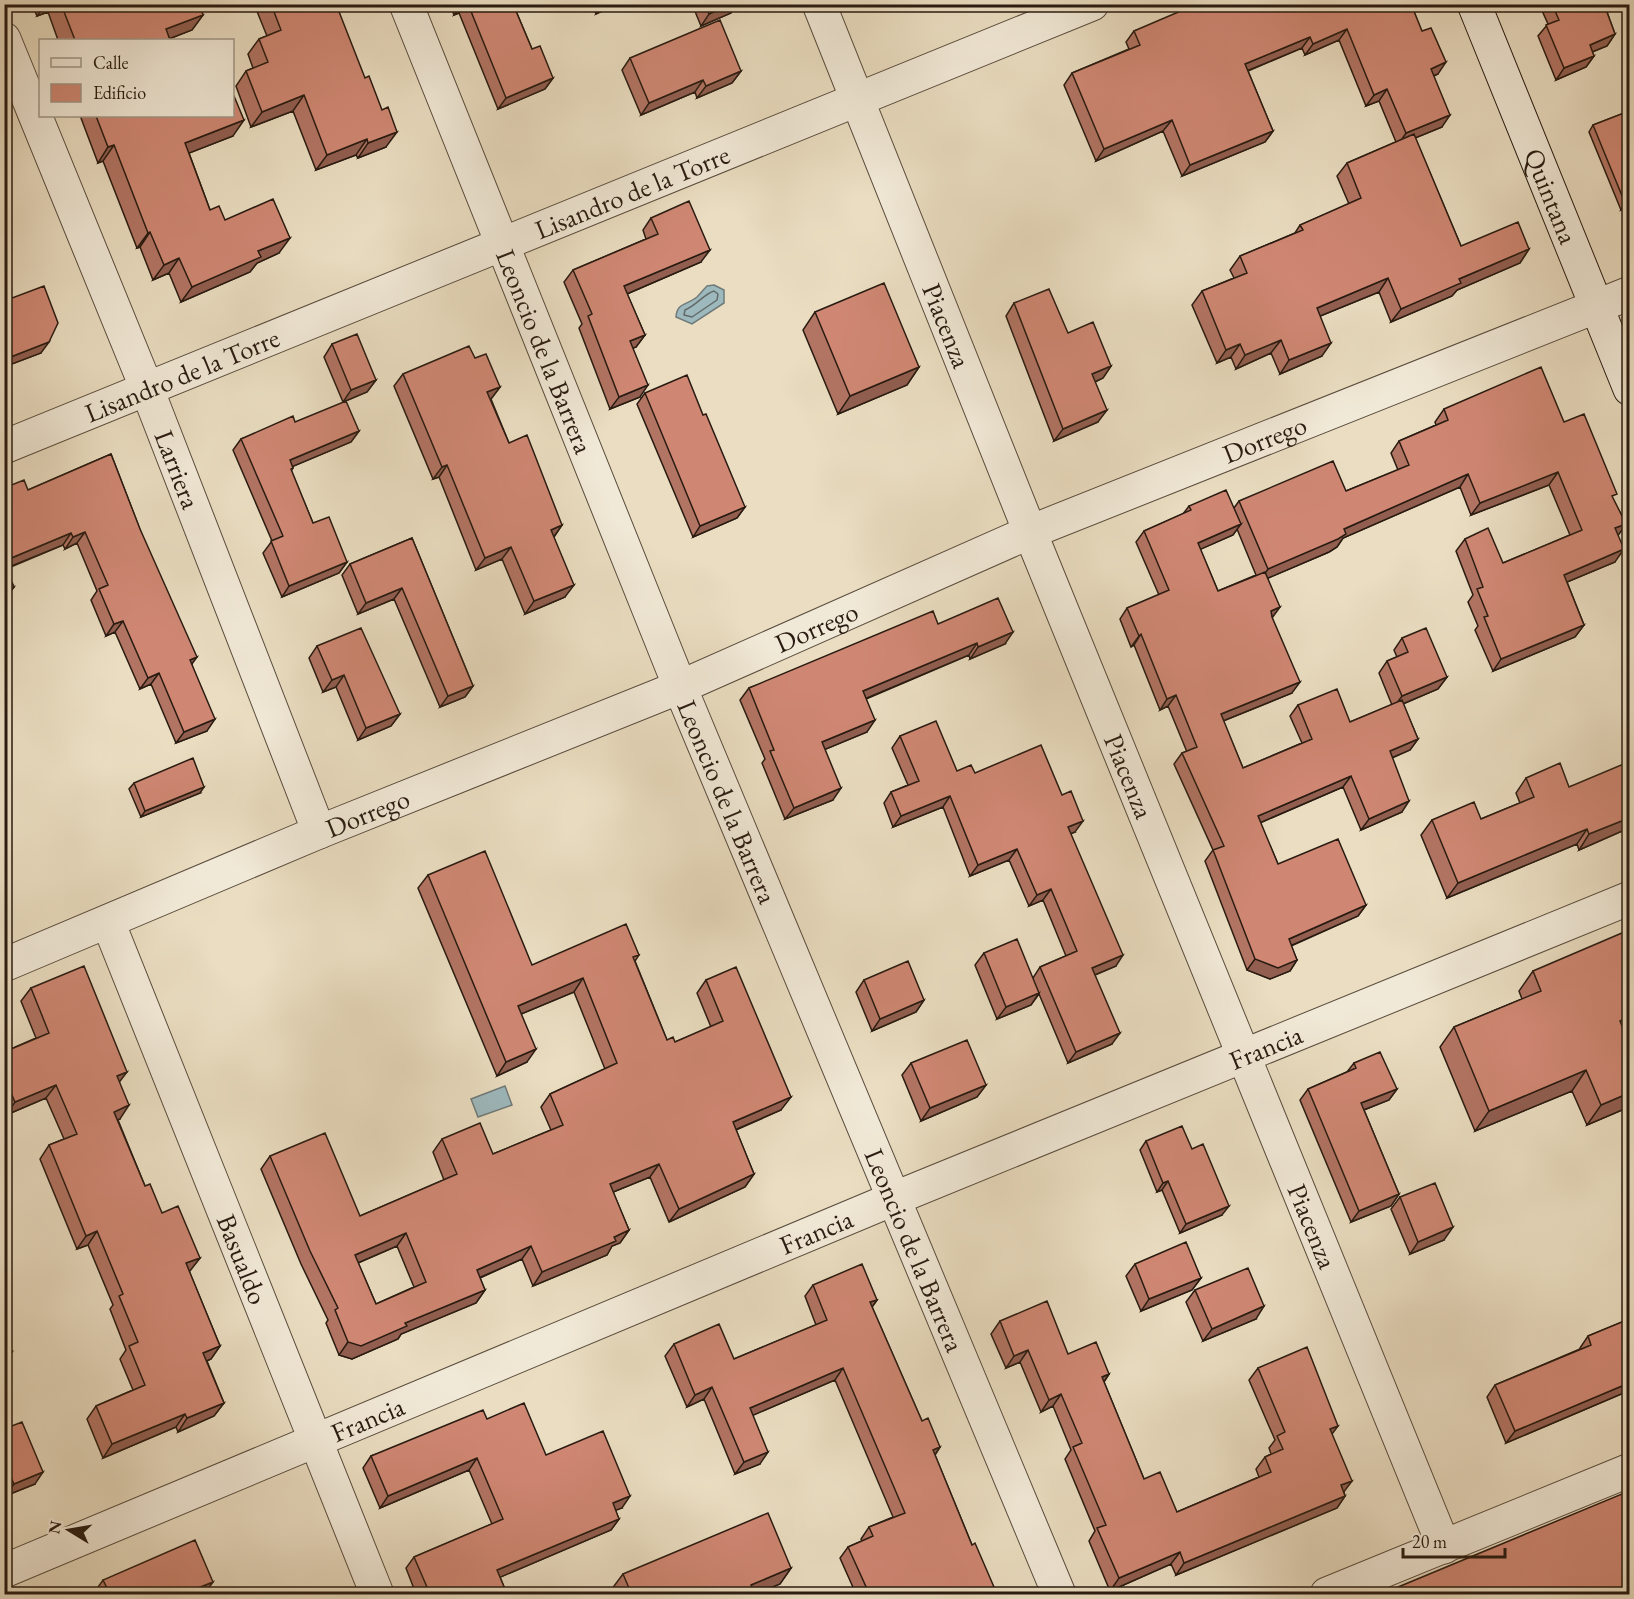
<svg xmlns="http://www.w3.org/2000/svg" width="1634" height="1599" font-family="'EB Garamond',serif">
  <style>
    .water { fill: #9db9be; stroke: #6f7a79; stroke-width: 1.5 }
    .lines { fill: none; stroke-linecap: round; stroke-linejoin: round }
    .shore { stroke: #636a68; stroke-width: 1.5 }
    .street-casing { stroke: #594c3d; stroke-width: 35 }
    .secondary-casing { stroke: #291b11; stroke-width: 35 }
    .street { stroke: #f1e9d7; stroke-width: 33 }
    .secondary { stroke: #f1e9d7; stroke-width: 33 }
    .wall { fill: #b27463; stroke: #291b11; stroke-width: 1.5; fill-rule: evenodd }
    .shaded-wall { fill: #915e50; stroke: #291b11; stroke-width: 1.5 }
    .building { fill: #cf8773; stroke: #291b11; stroke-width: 1.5; fill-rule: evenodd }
    .labels { text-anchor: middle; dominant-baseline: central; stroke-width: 4.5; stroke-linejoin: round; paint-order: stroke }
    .street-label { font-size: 27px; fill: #291b11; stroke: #f1e9d7 }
  </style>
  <rect width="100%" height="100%" fill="#eaddc1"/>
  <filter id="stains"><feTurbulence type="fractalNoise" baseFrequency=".00333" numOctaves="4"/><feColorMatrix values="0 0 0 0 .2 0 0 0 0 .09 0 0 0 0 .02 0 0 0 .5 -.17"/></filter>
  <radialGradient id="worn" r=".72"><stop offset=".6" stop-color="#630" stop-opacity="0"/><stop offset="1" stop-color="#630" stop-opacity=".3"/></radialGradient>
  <!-- water -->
  <path class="water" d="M 714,285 L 724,290 L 724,303 L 692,324 L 676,317 C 677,302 688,305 697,297 C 700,294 704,289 707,286 Z
    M 505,1086 L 512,1105 L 478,1117 L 471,1099 Z"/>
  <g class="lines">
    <!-- shore -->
    <path class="shore" d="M 714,291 L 718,294 L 717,300 L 692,317 L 684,315 L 685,310 C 697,305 704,294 714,291 Z"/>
    <!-- street casing -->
    <g class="street-casing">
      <g id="street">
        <path id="s1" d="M 406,4 L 680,687 L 1059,1594"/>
        <path id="s2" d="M 819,4 L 1030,532 L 1444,1547"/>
        <path id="s3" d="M 4,39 L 147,389 L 319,832"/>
        <path id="s4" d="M 4,447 L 1092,4"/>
        <path id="s5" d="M 108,922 L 377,1594"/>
        <path id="s6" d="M 4,965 L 319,832 L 680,687 L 1030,532 L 1630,293"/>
        <path id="s7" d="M 4,1571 L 893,1199 L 1630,898"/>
        <path d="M 1327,1594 L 1630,1470"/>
      </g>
    </g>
    <!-- secondary casing -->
    <g class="secondary-casing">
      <g id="secondary">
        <path id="s8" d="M 1474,4 L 1630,389"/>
      </g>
    </g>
    <!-- street -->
    <use href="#street" class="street"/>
    <!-- secondary -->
    <use href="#secondary" class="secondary"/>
  </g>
  <!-- wall -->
  <path class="wall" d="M 32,4 L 199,4 L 203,15 L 192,30 L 169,39 L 170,40 L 58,40 L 48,12 L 37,16 Z
    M 254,4 L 336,4 L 386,147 L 358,158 L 356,155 L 316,170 L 293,111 L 251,127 L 236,86 L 246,71 L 253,68 L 248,54 L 259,39 L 267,36 Z
    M 450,4 L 513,4 L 532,49 L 553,78 L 545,89 L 498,109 L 459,13 L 454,15 Z
    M 592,4 L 617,4 L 596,14 Z
    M 692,4 L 737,4 L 731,13 L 701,26 Z
    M 1411,4 L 1438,74 L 1434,76 L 1442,127 L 1415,138 L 1461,246 L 1529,249 L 1520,263 L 1457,290 L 1452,296 L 1391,322 L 1379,292 L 1320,316 L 1322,356 L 1280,374 L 1271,353 L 1236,369 L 1231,357 L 1217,363 L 1192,305 L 1202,291 L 1234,278 L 1230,270 L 1240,256 L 1295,233 L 1300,225 L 1349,204 L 1337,176 L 1347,163 L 1396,142 L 1379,101 L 1366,106 L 1339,40 L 1305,55 L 1302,48 L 1248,71 L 1273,131 L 1265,142 L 1182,176 L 1163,131 L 1096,161 L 1064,85 L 1072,73 L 1129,49 L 1126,42 L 1134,31 L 1238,8 Z
    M 1539,4 L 1604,4 L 1615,34 L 1607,46 L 1592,52 L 1594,56 L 1586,67 L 1556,80 L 1538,36 L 1548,24 Z
    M 630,58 L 741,71 L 732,83 L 697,98 L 695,92 L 641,115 L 622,70 Z
    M 1629,111 L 1629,206 L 1621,210 L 1589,132 L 1593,125 Z
    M 82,116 L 232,116 L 233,136 L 189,153 L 210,210 L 225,220 L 279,253 L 257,263 L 250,272 L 181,302 L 169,273 L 153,280 L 140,247 L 137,248 L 103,161 L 98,163 L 81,118 Z
    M 651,218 L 701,262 L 627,294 L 645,335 L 636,347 L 633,348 L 640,397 L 610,409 L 579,328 L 582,324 L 564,282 L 573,270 L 646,239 L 643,230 Z
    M 4,301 L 41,353 L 4,367 Z
    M 1014,303 L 1068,333 L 1111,366 L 1103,378 L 1095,382 L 1098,422 L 1054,441 L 1006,316 Z
    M 815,312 L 919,367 L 907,385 L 838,414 L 803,330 Z
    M 332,344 L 376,380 L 367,392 L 343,402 L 324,357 Z
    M 475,358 L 500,387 L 491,399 L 509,443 L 562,525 L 554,537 L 565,597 L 525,614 L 502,559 L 476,570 L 439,477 L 433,479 L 394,386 L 403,374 Z
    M 645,393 L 745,507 L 737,518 L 693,537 L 637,404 Z
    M 1444,409 L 1564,422 L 1613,499 L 1626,524 L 1618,535 L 1615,562 L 1567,582 L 1584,625 L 1575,637 L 1493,671 L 1475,630 L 1478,626 L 1468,602 L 1473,595 L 1456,551 L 1465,539 L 1503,563 L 1570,535 L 1549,485 L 1471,515 L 1460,487 L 1343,538 L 1337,547 L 1329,552 L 1268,578 L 1272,618 L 1292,693 L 1223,721 L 1243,768 L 1302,743 L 1290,716 L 1298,705 L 1350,722 L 1392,705 L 1379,673 L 1387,661 L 1397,657 L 1394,650 L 1402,638 L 1447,677 L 1438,689 L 1403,704 L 1418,739 L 1410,750 L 1392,758 L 1402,812 L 1361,830 L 1343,787 L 1260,823 L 1278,864 L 1366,905 L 1358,916 L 1291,946 L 1297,960 L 1290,971 L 1270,979 L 1247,970 L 1205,861 L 1213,850 L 1174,764 L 1182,753 L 1187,752 L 1168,706 L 1160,710 L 1134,645 L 1131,647 L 1120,619 L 1127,608 L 1159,595 L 1136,542 L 1144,531 L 1183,514 L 1189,506 L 1234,508 L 1239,501 L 1346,491 L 1398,470 L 1391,453 L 1399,441 L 1436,425 L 1435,422 ZM 1237,529 L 1256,575 L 1218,591 L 1200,549 L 1233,535 Z
    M 295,422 L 359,431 L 351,442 L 293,466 L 293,468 L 291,471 L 313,523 L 347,562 L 339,573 L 282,597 L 263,553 L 272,541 L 233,450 L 241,439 Z
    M 111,454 L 192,665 L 207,731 L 176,743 L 151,684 L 140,689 L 115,632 L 106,636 L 91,600 L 97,591 L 77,543 L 65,549 L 63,545 L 6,569 L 14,587 L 4,599 L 4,488 L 28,490 Z
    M 412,538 L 473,686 L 465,697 L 440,707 L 394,599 L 358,614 L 342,575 L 350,564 Z
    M 938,624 L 1005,644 L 970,659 L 969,655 L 866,699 L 867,732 L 825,749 L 833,800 L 785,819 L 762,763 L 765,759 L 740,700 L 749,688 Z
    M 317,646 L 400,714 L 391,726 L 358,740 L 336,687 L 323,692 L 309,658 Z
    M 900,736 L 957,771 L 975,773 L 1075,832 L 1070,834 L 1116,966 L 1095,975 L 1112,1044 L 1068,1063 L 1039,994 L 1031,1005 L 997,1019 L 975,965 L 984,953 L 1033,978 L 1040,967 L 1066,956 L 1043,900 L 1029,906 L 1009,860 L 970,876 L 943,807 L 893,827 L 884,803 L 891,792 L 908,785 L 892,748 Z
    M 1629,770 L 1629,828 L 1579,850 L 1577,844 L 1447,898 L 1421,835 L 1432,820 L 1481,819 L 1520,803 L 1516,793 L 1526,778 L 1569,787 Z
    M 134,783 L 200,793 L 141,817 L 129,789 Z
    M 428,875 L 532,965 L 639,955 L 635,961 L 667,1040 L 675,1042 L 711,1027 L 697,993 L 706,980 L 781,1110 L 736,1130 L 754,1174 L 745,1187 L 669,1222 L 650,1177 L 613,1192 L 629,1230 L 620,1243 L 612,1246 L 607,1255 L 533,1286 L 522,1259 L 480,1278 L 485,1290 L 476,1303 L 401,1334 L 398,1339 L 352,1359 L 339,1355 L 326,1323 L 328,1320 L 301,1264 L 261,1169 L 270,1156 L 360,1216 L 444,1180 L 433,1152 L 442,1139 L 493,1154 L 551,1130 L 541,1107 L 550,1094 L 605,1069 L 574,992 L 521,1014 L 527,1062 L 497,1076 L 418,888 ZM 397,1246 L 414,1287 L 376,1304 L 358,1263 Z
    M 1533,971 L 1629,1031 L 1625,1033 L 1629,1107 L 1587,1125 L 1572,1091 L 1475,1131 L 1440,1047 L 1454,1027 L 1522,999 L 1519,991 Z
    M 864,980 L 924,1000 L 916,1012 L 872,1031 L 856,992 Z
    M 31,988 L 119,1082 L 120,1119 L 118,1120 L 145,1186 L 162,1213 L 200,1258 L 189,1271 L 220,1346 L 211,1359 L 207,1361 L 224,1403 L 214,1416 L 178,1432 L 176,1427 L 103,1458 L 87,1419 L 96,1406 L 133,1390 L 120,1359 L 126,1350 L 110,1309 L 113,1305 L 88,1245 L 77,1249 L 40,1159 L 49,1145 L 64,1139 L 46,1098 L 6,1115 L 4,1113 L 4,1052 L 36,1038 L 21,1001 Z
    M 911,1063 L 986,1085 L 977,1097 L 921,1121 L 902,1075 Z
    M 1354,1063 L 1397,1089 L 1389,1100 L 1364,1110 L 1399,1194 L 1391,1206 L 1351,1222 L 1300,1100 L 1308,1089 L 1347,1072 Z
    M 1146,1141 L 1222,1215 L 1180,1233 L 1162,1190 L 1157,1192 L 1140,1150 Z
    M 1400,1197 L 1444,1240 L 1410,1254 L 1391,1209 Z
    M 1135,1264 L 1201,1278 L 1192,1290 L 1141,1311 L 1126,1276 Z
    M 813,1285 L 877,1300 L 872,1307 L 922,1421 L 940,1447 L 935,1455 L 972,1545 L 997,1594 L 856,1594 L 840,1558 L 848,1547 L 862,1541 L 861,1539 L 869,1527 L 893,1517 L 835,1380 L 753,1415 L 760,1464 L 735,1474 L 704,1399 L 687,1407 L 665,1356 L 674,1344 L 734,1359 L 816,1325 L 805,1296 Z
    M 1195,1290 L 1256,1319 L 1203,1341 L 1186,1302 Z
    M 1629,1319 L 1629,1394 L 1627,1395 L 1626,1392 L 1506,1443 L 1487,1397 L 1495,1385 L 1580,1349 L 1580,1348 L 1588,1336 Z
    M 1000,1321 L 1109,1374 L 1104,1382 L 1144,1479 L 1177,1512 L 1259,1477 L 1256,1469 L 1265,1457 L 1271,1454 L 1269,1448 L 1275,1440 L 1249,1380 L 1258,1368 L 1332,1434 L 1344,1492 L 1345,1496 L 1337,1508 L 1176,1575 L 1171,1564 L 1110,1591 L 1089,1541 L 1095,1531 L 1065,1459 L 1071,1450 L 1053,1406 L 1041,1412 L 1020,1362 L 1006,1368 L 991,1334 Z
    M 487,1419 L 546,1455 L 622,1508 L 615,1510 L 619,1519 L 611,1530 L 500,1577 L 507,1594 L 416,1594 L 406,1568 L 414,1557 L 492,1524 L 469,1470 L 380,1508 L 363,1468 L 371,1456 Z
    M 4,1429 L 35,1484 L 5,1496 L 4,1494 Z
    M 791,1568 L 780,1584 L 755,1594 L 613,1594 L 611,1590 L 623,1574 Z
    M 103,1580 L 205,1593 L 201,1594 L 98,1594 L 96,1590 Z"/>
  <!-- shaded-wall -->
  <path class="shaded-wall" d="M 45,4 L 53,4 L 48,12 L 37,16 Z
    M 462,4 L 465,4 L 459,13 L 454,15 Z
    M 607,4 L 617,4 L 596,14 L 600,8 Z
    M 731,4 L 737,4 L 731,13 L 701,26 L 709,14 Z
    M 203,15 L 192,30 L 166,40 L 166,29 Z
    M 1347,29 L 1339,40 L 1305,55 L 1313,44 Z
    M 1615,34 L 1607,46 L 1582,56 L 1590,45 Z
    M 1310,37 L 1302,48 L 1237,75 L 1245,64 Z
    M 1594,56 L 1586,67 L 1556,80 L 1564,68 Z
    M 1446,62 L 1438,74 L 1423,80 L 1431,69 Z
    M 741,71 L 732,83 L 697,98 L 706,86 Z
    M 553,78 L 545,89 L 498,109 L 506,98 Z
    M 703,80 L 695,92 L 641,115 L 649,103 Z
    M 1387,89 L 1379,101 L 1366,106 L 1374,95 Z
    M 304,95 L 293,111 L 251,127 L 262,112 Z
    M 1450,115 L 1442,127 L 1398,145 L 1406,133 Z
    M 244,120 L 233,136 L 174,159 L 185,143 Z
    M 1172,120 L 1163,131 L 1096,161 L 1104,149 Z
    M 1273,131 L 1265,142 L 1182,176 L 1190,165 Z
    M 397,132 L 386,147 L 358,158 L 368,143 Z
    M 367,139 L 356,155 L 316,170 L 327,155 Z
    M 114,145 L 103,161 L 98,163 L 108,147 Z
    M 1629,202 L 1629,206 L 1621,210 L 1625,203 Z
    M 150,232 L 140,247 L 137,248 L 148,233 Z
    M 290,238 L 279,253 L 257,263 L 250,272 L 181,302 L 192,287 L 258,251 Z
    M 1529,249 L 1520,263 L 1457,290 L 1452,296 L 1391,322 L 1401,309 L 1459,279 Z
    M 710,250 L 701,262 L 615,299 L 624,286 Z
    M 179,258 L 169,273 L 153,280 L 164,265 Z
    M 1388,278 L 1379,292 L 1308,321 L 1317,308 Z
    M 645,335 L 636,347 L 621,353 L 630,341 Z
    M 1281,340 L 1271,353 L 1236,369 L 1245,355 Z
    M 49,342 L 41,353 L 4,367 L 4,362 L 8,358 Z
    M 1331,343 L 1322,356 L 1280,374 L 1289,360 Z
    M 1240,344 L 1231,357 L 1217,363 L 1226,350 Z
    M 1111,366 L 1103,378 L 1084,387 L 1092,374 Z
    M 919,367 L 907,385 L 838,414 L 850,396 Z
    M 376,380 L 367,392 L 343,402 L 351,390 Z
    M 648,385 L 640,397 L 610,409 L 619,397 Z
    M 500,387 L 491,399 L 479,404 L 487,392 Z
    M 1107,410 L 1098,422 L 1054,441 L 1063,429 Z
    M 359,431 L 351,442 L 282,471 L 290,460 Z
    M 447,465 L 439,477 L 433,479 L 442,467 Z
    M 1558,472 L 1549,485 L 1471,515 L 1480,503 Z
    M 1468,474 L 1460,487 L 1343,538 L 1337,547 L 1329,552 L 1259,582 L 1268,569 L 1344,529 Z
    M 745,507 L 737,518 L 693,537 L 700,526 Z
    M 1241,524 L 1233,535 L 1190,554 L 1198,543 Z
    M 1626,524 L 1617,537 L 1615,528 Z
    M 562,525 L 553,538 L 551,530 Z
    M 85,532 L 77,543 L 65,549 L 73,537 Z
    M 71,533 L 63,545 L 4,569 L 4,561 Z
    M 511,547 L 502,559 L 476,570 L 485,558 Z
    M 1624,549 L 1615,562 L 1555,587 L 1564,575 Z
    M 347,562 L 339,573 L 282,597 L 289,586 Z
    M 574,585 L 565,597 L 525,614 L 534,601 Z
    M 14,587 L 6,598 L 4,599 L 4,591 Z
    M 402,588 L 394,599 L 358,614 L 366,603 Z
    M 1280,607 L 1272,618 L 1271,611 Z
    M 123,621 L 115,632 L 106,636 L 114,624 Z
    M 1584,625 L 1575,637 L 1493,671 L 1501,659 Z
    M 1013,632 L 1005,644 L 970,659 L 978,647 Z
    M 1141,634 L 1134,645 L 1131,647 L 1139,636 Z
    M 977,643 L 969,655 L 855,703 L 863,691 Z
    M 197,657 L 189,668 L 190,660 Z
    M 159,673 L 151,684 L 140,689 L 148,678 Z
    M 344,675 L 336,687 L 323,692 L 332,680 Z
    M 1447,677 L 1438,689 L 1393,708 L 1402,696 Z
    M 1300,682 L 1292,693 L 1213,725 L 1221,714 Z
    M 473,686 L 465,697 L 440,707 L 448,696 Z
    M 1176,695 L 1168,706 L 1160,710 L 1167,699 Z
    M 400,714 L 391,726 L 358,740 L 366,728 Z
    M 215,719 L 207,731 L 176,743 L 184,732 Z
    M 875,720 L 867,732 L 814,754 L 822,742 Z
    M 1418,739 L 1410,750 L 1382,762 L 1390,751 Z
    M 1351,776 L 1343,787 L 1250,827 L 1258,816 Z
    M 204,787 L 200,793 L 141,817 L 145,811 Z
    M 841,788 L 833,800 L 785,819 L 794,808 Z
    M 950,796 L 943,807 L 893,827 L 901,816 Z
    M 1409,801 L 1402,812 L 1361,830 L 1369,819 Z
    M 1629,818 L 1629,828 L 1579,850 L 1589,834 Z
    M 1083,821 L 1075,832 L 1060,838 L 1068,827 Z
    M 1587,829 L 1577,844 L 1447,898 L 1458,883 Z
    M 1017,849 L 1009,860 L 970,876 L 978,865 Z
    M 1051,889 L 1043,900 L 1029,906 L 1037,895 Z
    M 1366,905 L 1358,916 L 1281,950 L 1289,939 Z
    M 1123,955 L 1116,966 L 1085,979 L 1092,968 Z
    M 1255,959 L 1297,960 L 1290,971 L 1270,979 L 1247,970 Z
    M 583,978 L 574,992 L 509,1019 L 518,1006 Z
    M 1039,993 L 1031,1005 L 997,1019 L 1006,1007 Z
    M 924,1000 L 916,1012 L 872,1031 L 880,1019 Z
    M 1629,1017 L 1629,1031 L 1606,1041 L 1620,1021 Z
    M 1120,1033 L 1112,1044 L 1068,1063 L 1076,1052 Z
    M 536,1049 L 527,1062 L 497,1076 L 506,1062 Z
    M 1586,1070 L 1572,1091 L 1475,1131 L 1489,1111 Z
    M 127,1072 L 117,1085 L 117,1076 Z
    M 56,1085 L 46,1098 L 6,1115 L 15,1102 Z
    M 986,1085 L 977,1097 L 921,1121 L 930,1108 Z
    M 1397,1089 L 1389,1100 L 1353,1114 L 1361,1103 Z
    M 1629,1093 L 1629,1107 L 1587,1125 L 1601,1105 Z
    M 791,1097 L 781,1110 L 723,1135 L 733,1122 Z
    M 129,1105 L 120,1119 L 105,1125 L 114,1112 Z
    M 659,1164 L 650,1177 L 601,1197 L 610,1184 Z
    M 754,1174 L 745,1187 L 669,1222 L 679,1209 Z
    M 1168,1181 L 1162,1190 L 1157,1192 L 1163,1183 Z
    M 1399,1194 L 1391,1206 L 1351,1222 L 1359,1211 Z
    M 1229,1206 L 1222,1215 L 1180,1233 L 1186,1224 Z
    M 1453,1227 L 1444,1240 L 1410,1254 L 1418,1242 Z
    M 629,1230 L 620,1243 L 612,1246 L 607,1255 L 533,1286 L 542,1272 Z
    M 97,1231 L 88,1245 L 77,1249 L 86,1236 Z
    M 406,1233 L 397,1246 L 346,1268 L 355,1255 Z
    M 531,1246 L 522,1259 L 467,1283 L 477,1270 Z
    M 200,1258 L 190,1271 L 177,1277 L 186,1263 Z
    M 1201,1278 L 1192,1290 L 1141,1311 L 1149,1299 Z
    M 485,1290 L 476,1303 L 401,1334 L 398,1339 L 352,1359 L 339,1355 L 348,1342 L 405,1323 Z
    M 877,1300 L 869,1311 L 870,1302 Z
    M 1264,1306 L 1256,1319 L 1203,1341 L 1212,1329 Z
    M 220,1346 L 211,1359 L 194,1366 L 203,1353 Z
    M 1028,1350 L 1020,1362 L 1006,1368 L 1014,1356 Z
    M 12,1352 L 4,1362 L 4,1355 Z
    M 843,1368 L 835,1380 L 742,1420 L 750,1408 Z
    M 1109,1374 L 1101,1386 L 1102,1377 Z
    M 1629,1383 L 1629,1387 L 1626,1392 L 1506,1443 L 1515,1431 Z
    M 712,1387 L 704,1399 L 687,1407 L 695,1395 Z
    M 1061,1394 L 1053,1406 L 1041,1412 L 1049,1400 Z
    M 224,1403 L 214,1416 L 178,1432 L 187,1418 Z
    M 185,1414 L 176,1427 L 103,1458 L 112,1444 Z
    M 1338,1426 L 1329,1438 L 1330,1429 Z
    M 940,1447 L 932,1459 L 933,1450 Z
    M 768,1452 L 760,1464 L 735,1474 L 744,1462 Z
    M 477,1458 L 469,1470 L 380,1508 L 388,1496 Z
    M 43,1472 L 35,1484 L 5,1496 L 14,1484 Z
    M 1352,1481 L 1343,1493 L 1341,1485 Z
    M 630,1496 L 622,1508 L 604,1515 L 613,1503 Z
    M 1345,1496 L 1337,1508 L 1176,1575 L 1184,1563 Z
    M 619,1519 L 611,1530 L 489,1582 L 497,1570 Z
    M 1180,1552 L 1171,1564 L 1110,1591 L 1119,1578 Z
    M 791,1568 L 780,1584 L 755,1594 L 745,1594 L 751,1585 Z
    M 213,1582 L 205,1593 L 201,1594 L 183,1594 Z"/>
  <!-- building -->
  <path class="building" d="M 61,4 L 199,4 L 203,15 L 166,29 L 170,40 L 75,40 Z
    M 271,4 L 336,4 L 365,78 L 369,76 L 382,110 L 388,107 L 397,132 L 368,143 L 367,139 L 327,155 L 304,95 L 262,112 L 246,71 L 268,62 L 259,39 L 281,30 Z
    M 468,4 L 513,4 L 532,49 L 540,46 L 553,78 L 506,98 Z
    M 599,4 L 607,4 L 600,8 Z
    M 705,4 L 731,4 L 709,14 Z
    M 1197,4 L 1237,4 L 1238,8 L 1247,4 L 1411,4 L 1422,31 L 1431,28 L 1446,62 L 1431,69 L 1450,115 L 1406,133 L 1387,89 L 1374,95 L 1347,29 L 1313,44 L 1310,37 L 1245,64 L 1273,131 L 1190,165 L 1172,120 L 1104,149 L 1072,73 L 1140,45 L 1134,31 Z
    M 1552,4 L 1604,4 L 1615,34 L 1590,45 L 1594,56 L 1564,68 L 1546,25 L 1559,20 Z
    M 720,20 L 741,71 L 706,86 L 703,80 L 649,103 L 630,58 Z
    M 234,96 L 244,120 L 185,143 L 210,210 L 219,206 L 225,220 L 273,199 L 290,238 L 258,251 L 261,257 L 192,287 L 179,258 L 164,265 L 150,232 L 148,233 L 114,145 L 108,147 L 96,116 L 232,116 L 232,97 Z
    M 1629,111 L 1629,202 L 1625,203 L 1593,125 Z
    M 1414,134 L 1461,246 L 1518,222 L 1529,249 L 1459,279 L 1461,283 L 1401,309 L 1388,278 L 1317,308 L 1331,343 L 1289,360 L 1281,340 L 1245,355 L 1240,344 L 1226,350 L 1202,291 L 1247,273 L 1240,256 L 1303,230 L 1300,225 L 1361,198 L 1347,163 Z
    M 4,190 L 9,203 L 4,205 Z
    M 689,201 L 710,250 L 624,286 L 645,335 L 630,341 L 648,385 L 619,397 L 588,316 L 592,314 L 573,270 L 658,234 L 651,218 Z
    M 884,283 L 919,367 L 850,396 L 815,312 Z
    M 44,286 L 58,323 L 49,342 L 8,358 L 4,350 L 4,301 Z
    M 1049,289 L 1068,333 L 1093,322 L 1111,366 L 1092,374 L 1107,410 L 1063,429 L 1014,303 Z
    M 357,334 L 376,380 L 351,390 L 332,344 Z
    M 469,346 L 475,358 L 486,354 L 500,387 L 487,392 L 509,443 L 527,435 L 562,525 L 551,530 L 574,585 L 534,601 L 511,547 L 485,558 L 447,465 L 442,467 L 403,374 Z
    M 1541,367 L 1564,422 L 1584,414 L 1617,494 L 1612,496 L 1626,524 L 1615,528 L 1624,549 L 1564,575 L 1584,625 L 1501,659 L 1484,617 L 1488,616 L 1477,589 L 1483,587 L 1465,539 L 1488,528 L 1503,563 L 1582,530 L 1558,472 L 1480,503 L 1468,474 L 1344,529 L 1346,534 L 1338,539 L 1268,569 L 1239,501 L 1333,461 L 1346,491 L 1409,465 L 1399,441 L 1448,420 L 1444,409 Z
    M 687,375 L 703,415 L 706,414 L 745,507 L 700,526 L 645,393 Z
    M 346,401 L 359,431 L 290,460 L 293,468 L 291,469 L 313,523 L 329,517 L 347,562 L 289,586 L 271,541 L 283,536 L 241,439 L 293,416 L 295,422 Z
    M 111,454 L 140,529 L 197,657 L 190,660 L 215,719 L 184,732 L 159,673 L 148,678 L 123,621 L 114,624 L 99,589 L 108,585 L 85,532 L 73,537 L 71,533 L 4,561 L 4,488 L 24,480 L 28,490 Z
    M 1226,490 L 1241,524 L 1198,543 L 1218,591 L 1265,572 L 1280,607 L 1271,611 L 1272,617 L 1300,682 L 1221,714 L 1243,768 L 1312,739 L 1298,705 L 1337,689 L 1350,722 L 1402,700 L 1418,739 L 1390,751 L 1409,801 L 1369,819 L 1351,776 L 1258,816 L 1278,864 L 1338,839 L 1366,905 L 1289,939 L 1297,960 L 1278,968 L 1255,959 L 1213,850 L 1224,846 L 1182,753 L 1197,747 L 1176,695 L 1167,699 L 1141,634 L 1139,636 L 1127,608 L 1169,590 L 1144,531 L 1191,510 L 1189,506 Z
    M 412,538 L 473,686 L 448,696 L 402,588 L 366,603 L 350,564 Z
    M 4,565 L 14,587 L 4,591 Z
    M 998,598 L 1013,632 L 978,647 L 977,643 L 863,691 L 875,720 L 822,742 L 841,788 L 794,808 L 770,751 L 774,750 L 749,688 L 933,611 L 938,624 Z
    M 361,628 L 400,714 L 366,728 L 344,675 L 332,680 L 317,646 Z
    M 1426,628 L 1447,677 L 1402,696 L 1387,661 L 1408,652 L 1402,638 Z
    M 936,721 L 957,771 L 971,765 L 975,773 L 1041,745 L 1062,795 L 1071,791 L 1083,821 L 1068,827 L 1123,955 L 1092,968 L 1120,1033 L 1076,1052 L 1040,967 L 1077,951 L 1051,889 L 1037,895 L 1017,849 L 978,865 L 950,796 L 901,816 L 891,792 L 919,781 L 900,736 Z
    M 193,758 L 204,787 L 145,811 L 134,783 Z
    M 1560,763 L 1569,787 L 1626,763 L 1629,770 L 1629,818 L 1589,834 L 1587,829 L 1458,883 L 1432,820 L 1474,802 L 1481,819 L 1534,797 L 1526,778 Z
    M 4,847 L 8,856 L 4,858 Z
    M 485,851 L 532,965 L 626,924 L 639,955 L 633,957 L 667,1040 L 673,1037 L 675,1042 L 723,1021 L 706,980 L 736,967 L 791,1097 L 733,1122 L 754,1174 L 679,1209 L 659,1164 L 610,1184 L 629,1230 L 614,1237 L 616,1241 L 542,1272 L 531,1246 L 477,1270 L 485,1290 L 405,1323 L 407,1326 L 361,1346 L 348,1342 L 335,1310 L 338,1308 L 310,1251 L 270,1156 L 325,1133 L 360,1216 L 457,1174 L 442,1139 L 480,1123 L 493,1154 L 563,1125 L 550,1094 L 617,1063 L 583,978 L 518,1006 L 536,1049 L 506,1062 L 428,875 ZM 406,1233 L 426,1282 L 376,1304 L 355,1255 Z
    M 1629,930 L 1629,1017 L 1620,1021 L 1629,1044 L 1629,1093 L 1601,1105 L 1586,1070 L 1489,1111 L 1454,1027 L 1541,991 L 1533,971 Z
    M 1017,939 L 1039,993 L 1006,1007 L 984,953 Z
    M 908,961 L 924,1000 L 880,1019 L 864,980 Z
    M 84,966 L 127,1072 L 117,1076 L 129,1105 L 114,1112 L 145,1186 L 150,1184 L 162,1213 L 178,1206 L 200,1258 L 186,1263 L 220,1346 L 203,1353 L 224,1403 L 187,1418 L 185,1414 L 112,1444 L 96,1406 L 145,1385 L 129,1346 L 138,1342 L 119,1296 L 123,1294 L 97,1231 L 86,1236 L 49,1145 L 77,1134 L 56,1085 L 15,1102 L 4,1077 L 4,1052 L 49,1033 L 31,988 Z
    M 967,1040 L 986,1085 L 930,1108 L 911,1063 Z
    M 1380,1052 L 1397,1089 L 1361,1103 L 1399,1194 L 1359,1211 L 1308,1089 L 1356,1068 L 1354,1063 Z
    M 1182,1126 L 1192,1149 L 1203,1144 L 1229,1206 L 1186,1224 L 1168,1181 L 1163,1183 L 1146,1141 Z
    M 1435,1183 L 1453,1227 L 1418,1242 L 1400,1197 Z
    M 1186,1242 L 1201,1278 L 1149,1299 L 1135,1264 Z
    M 862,1264 L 877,1300 L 870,1302 L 922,1421 L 928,1418 L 940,1447 L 933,1450 L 972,1545 L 975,1543 L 997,1594 L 865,1594 L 863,1591 L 867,1589 L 848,1547 L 873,1536 L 869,1527 L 905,1513 L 843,1368 L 750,1408 L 768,1452 L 744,1462 L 712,1387 L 695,1395 L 674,1344 L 719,1324 L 734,1359 L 827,1320 L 813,1285 Z
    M 1248,1268 L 1264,1306 L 1212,1329 L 1195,1290 Z
    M 1047,1301 L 1068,1354 L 1096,1342 L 1109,1374 L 1102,1377 L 1144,1479 L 1160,1472 L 1177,1512 L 1271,1472 L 1265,1457 L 1283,1449 L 1277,1436 L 1285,1432 L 1258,1368 L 1307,1347 L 1338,1426 L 1330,1429 L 1352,1481 L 1341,1485 L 1345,1496 L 1184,1563 L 1180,1552 L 1119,1578 L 1097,1528 L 1106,1525 L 1073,1447 L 1082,1443 L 1061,1394 L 1049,1400 L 1028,1350 L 1014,1356 L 1000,1321 Z
    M 1629,1319 L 1629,1383 L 1515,1431 L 1495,1385 L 1591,1345 L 1588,1336 Z
    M 4,1335 L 12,1352 L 4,1355 Z
    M 524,1403 L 546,1455 L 603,1431 L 630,1496 L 613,1503 L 619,1519 L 497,1570 L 507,1594 L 430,1594 L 414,1557 L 503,1519 L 477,1458 L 388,1496 L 371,1456 L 483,1410 L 487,1419 Z
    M 22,1422 L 43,1472 L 14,1484 L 4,1462 L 4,1429 Z
    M 1629,1491 L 1629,1594 L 1393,1594 L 1391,1590 Z
    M 768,1513 L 791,1568 L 751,1585 L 755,1593 L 751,1594 L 615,1594 L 629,1588 L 623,1574 Z
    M 195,1540 L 213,1582 L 183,1594 L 164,1594 L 163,1593 L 160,1594 L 110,1594 L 103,1580 Z"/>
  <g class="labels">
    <!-- street labels -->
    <g class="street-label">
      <text stroke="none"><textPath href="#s4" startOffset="678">Lisandro de la Torre</textPath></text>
      <text stroke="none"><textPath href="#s8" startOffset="207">Quintana</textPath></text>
      <text stroke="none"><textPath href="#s2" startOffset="346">Piacenza</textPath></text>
      <text stroke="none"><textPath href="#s1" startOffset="374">Leoncio de la Barrera</textPath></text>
      <text stroke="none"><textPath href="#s4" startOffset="192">Lisandro de la Torre</textPath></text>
      <text stroke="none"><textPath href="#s6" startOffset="1366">Dorrego</textPath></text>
      <text stroke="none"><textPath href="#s3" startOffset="464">Larriera</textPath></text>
      <text stroke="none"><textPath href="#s6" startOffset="880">Dorrego</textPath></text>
      <text stroke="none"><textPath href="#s2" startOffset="832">Piacenza</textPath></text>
      <text stroke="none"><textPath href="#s1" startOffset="860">Leoncio de la Barrera</textPath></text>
      <text stroke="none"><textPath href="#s6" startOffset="394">Dorrego</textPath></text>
      <text stroke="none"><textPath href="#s7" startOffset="1366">Francia</textPath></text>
      <text stroke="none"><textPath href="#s2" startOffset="1318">Piacenza</textPath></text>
      <text stroke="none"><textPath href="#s7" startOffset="880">Francia</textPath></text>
      <text stroke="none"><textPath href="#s1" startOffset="1346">Leoncio de la Barrera</textPath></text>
      <text stroke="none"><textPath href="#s5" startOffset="363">Basualdo</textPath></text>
      <text stroke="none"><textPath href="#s7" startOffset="394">Francia</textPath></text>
    </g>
  </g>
  <!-- margin -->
  <rect width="1634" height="1599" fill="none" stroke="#eaddc1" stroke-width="24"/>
  <rect x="6" y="6" width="1622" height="1587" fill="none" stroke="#291b11" stroke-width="3"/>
  <rect x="12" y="12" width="1610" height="1575" fill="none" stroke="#291b11" stroke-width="1.5"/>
  <!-- legend -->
  <rect x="39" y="39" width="195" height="78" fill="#f1e9d7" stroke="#a19788" stroke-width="1.5"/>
  <rect x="51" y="58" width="30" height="9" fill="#f1e9d7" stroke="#a19788" stroke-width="1.5"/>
  <text x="93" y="69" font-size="18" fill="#291b11">Calle</text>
  <rect x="51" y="84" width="30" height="18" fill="#cf8773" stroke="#a19788" stroke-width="1.5"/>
  <text x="93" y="99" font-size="18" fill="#291b11">Edificio</text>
  <!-- north arrow -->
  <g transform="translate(69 1530) rotate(281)" stroke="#f1e9d7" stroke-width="4.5" paint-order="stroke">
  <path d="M0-4.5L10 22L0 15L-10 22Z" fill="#291b11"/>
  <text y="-9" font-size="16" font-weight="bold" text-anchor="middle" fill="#291b11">N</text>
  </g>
  <!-- scale -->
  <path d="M1403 1548v9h102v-9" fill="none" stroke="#291b11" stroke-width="3"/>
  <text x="1412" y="1548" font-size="18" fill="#291b11" stroke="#f1e9d7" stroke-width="4.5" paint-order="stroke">20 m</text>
  <rect width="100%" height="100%" filter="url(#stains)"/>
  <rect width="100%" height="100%" fill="url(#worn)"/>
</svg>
